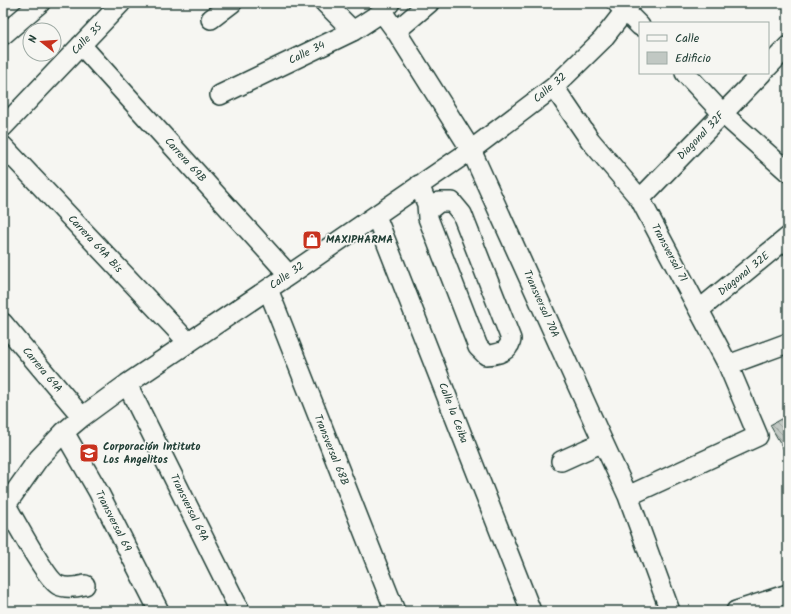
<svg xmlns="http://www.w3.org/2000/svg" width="791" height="614" font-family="Kalam,sans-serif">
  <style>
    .building { fill: url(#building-back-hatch); stroke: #1f3d34 }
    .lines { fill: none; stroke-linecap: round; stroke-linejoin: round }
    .minor-casing { stroke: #1f3d34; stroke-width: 22 }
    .minor { stroke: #f6f6f2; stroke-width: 19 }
    .labels { text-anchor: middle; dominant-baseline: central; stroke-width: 3.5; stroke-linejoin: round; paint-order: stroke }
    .street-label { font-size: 11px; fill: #1f3d34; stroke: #f6f6f2 }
    .poi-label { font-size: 11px; font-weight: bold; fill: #1f3d34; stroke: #f6f6f2; text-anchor: start }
  </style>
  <defs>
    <pattern id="building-back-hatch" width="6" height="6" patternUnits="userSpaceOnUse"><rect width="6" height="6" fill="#c1c8c3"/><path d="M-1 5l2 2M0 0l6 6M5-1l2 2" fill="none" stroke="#9ca49f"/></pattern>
  </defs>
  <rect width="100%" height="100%" fill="#f6f6f2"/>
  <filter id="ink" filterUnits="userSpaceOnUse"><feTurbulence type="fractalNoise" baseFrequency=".025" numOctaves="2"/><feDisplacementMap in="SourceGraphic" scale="8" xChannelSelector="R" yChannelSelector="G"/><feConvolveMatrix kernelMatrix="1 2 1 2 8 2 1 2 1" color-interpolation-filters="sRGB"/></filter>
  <g filter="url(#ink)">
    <!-- building -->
    <path class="building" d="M 788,415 L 788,457 L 770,425 Z"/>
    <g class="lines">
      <!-- minor casing -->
      <g class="minor-casing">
        <path id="minor" d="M 325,3 L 353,31
          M 617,3 L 640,26
          M 382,12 L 396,31 L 471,150 L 603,442 L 628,496 L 670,611
          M 211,19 L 232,3
          M 396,31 L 429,3
          M 3,35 L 40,3
          M 81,45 L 289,275
          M 768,67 L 788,46
          M 685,73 L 723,114 L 788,172
          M 554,87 L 590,140 L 640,199 L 728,365 L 758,436 L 628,496
          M 220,95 L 353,31 L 382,12 L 390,3
          M 3,127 L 121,3
          M 3,146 L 188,342
          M 419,185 L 427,204 L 428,218 L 478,347 L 486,355 C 493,355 506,353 509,345 C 510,345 511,340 511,339 L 462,214 L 452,202 L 439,202 L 428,211
          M 640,199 L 762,73
          M 376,216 L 531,611
          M 268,289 L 395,611
          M 699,310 L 788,237
          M 3,323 L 82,417
          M 728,365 L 788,343
          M 127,384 L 240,611
          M 64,432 L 98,491 L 159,611
          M 561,461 L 603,442
          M 6,505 C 14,519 47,580 58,585 C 66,589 77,587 85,585
          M 3,509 L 39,458 L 64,432 L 82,417 L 127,384 L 289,275 L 471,150 L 554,87 L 602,40 L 631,3
          M 736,611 L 788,594"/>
      </g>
      <!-- minor -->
      <use href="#minor" class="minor"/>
    </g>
  </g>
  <!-- icons -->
  <defs>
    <g id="shop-square" transform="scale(1)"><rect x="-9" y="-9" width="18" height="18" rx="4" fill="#c8321e" stroke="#f6f6f2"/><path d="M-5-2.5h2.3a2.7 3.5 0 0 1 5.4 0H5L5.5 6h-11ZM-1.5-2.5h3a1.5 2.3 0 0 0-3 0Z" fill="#fff"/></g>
    <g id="school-square" transform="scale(1)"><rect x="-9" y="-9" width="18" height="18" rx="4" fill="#c8321e" stroke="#f6f6f2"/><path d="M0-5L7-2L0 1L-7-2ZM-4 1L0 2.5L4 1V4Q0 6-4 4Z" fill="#fff"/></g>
  </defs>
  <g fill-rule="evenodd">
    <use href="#shop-square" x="312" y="240"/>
    <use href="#school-square" x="89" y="453"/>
  </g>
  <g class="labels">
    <!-- street labels -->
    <g class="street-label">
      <text transform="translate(87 39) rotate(-46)">Calle 35</text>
      <text transform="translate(307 53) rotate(-26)">Calle 34</text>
      <text transform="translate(550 88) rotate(-40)">Calle 32</text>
      <text transform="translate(701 136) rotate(-46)">Diagonal 32F</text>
      <text transform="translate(185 160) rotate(48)">Carrera 69B</text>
      <text transform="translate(95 244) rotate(47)">Carrera 69A Bis</text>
      <text transform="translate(669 253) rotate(62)">Transversal 71</text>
      <text transform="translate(744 274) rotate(-39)">Diagonal 32E</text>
      <text transform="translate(287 276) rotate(-34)">Calle 32</text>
      <text transform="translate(541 304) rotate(66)">Transversal 70A</text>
      <text transform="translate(42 370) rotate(50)">Carrera 69A</text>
      <text transform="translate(453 413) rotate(69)">Calle la Ceiba</text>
      <text transform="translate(331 450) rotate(68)">Transversal 68B</text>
      <text transform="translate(189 508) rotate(64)">Transversal 69A</text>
      <text transform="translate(113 521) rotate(63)">Transversal 69</text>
    </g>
    <!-- poi labels -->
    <g class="poi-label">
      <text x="326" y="240">MAXIPHARMA</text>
      <text x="103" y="447">Corporación Intituto<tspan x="103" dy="13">Los Angelitos</tspan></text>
    </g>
  </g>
  <!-- margin -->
  <rect width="791" height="614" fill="none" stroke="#f6f6f2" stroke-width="16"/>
  <rect x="8" y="8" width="775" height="598" fill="none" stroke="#1f3d34" stroke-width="1.5" filter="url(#ink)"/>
  <!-- legend -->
  <rect x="639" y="22" width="130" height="52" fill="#f6f6f2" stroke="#a0aca6"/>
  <rect x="647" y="35" width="20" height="6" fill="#f6f6f2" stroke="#a0aca6"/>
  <text x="675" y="42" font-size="12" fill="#1f3d34">Calle</text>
  <rect x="647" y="52" width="20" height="12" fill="#c1c8c3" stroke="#a0aca6"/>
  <text x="675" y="62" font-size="12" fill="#1f3d34">Edificio</text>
  <!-- north arrow -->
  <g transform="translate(42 42) rotate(287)"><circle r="19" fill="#f6f6f2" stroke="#a0aca6"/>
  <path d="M0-3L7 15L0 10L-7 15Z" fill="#c8321e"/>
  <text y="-6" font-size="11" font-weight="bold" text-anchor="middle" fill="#1f3d34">N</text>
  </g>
</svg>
